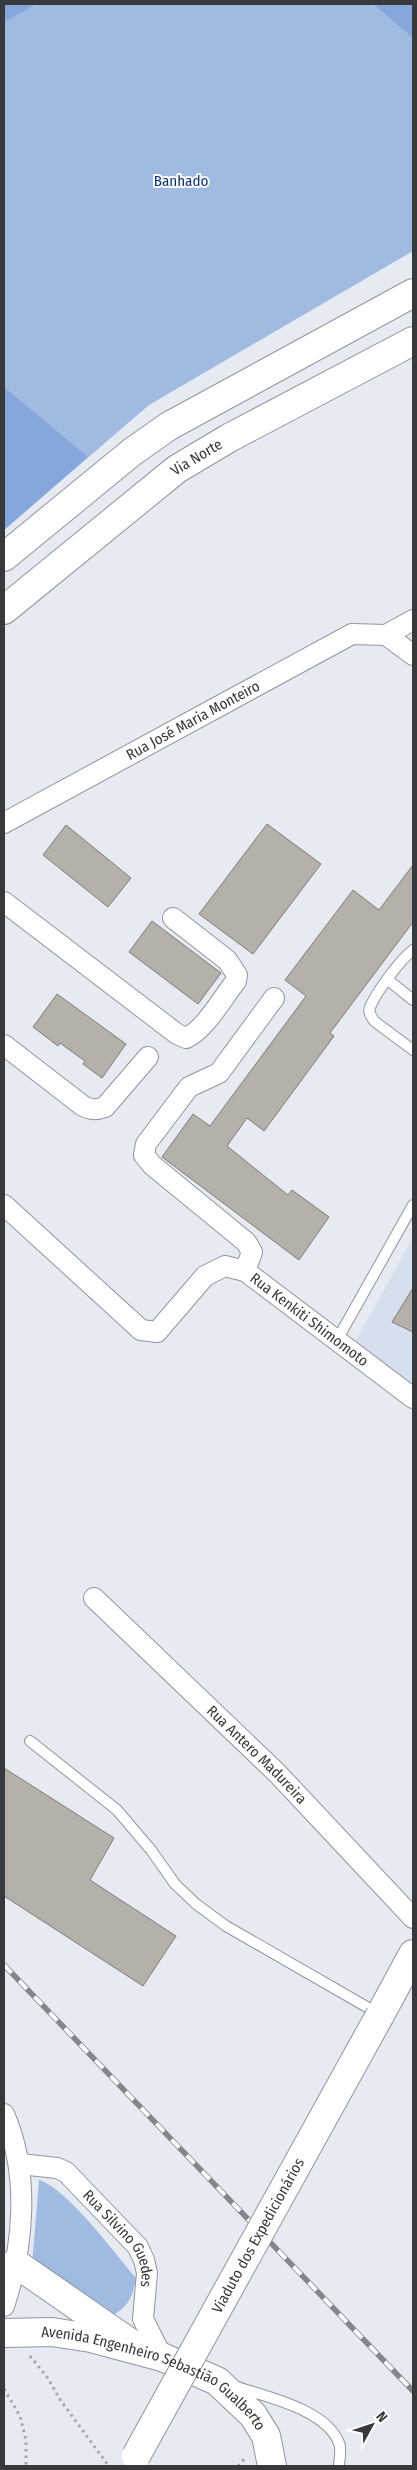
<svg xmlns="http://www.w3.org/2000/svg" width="417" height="2470" font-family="'Fira Sans Condensed',sans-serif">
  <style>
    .built { fill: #d6dfed }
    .green { fill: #a1bae1 }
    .forest { fill: #86a7dc }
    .building { fill: #b5b0a9; stroke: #807c75 }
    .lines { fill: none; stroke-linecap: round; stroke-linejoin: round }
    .lane-casing { stroke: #91959d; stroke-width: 12 }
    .street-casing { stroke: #91959d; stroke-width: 22 }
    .secondary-casing { stroke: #91959d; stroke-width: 30 }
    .path { stroke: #a3a7ad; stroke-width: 3; stroke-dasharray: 2.5 4; stroke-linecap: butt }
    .lane { stroke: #fff; stroke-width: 10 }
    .street { stroke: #fff; stroke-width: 20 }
    .secondary { stroke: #fff; stroke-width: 28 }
    .rail-casing { stroke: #83878c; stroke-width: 5.5 }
    .rail { stroke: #fff; stroke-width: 4; stroke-dasharray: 11; stroke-linecap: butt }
    .secondary-bridge-casing { stroke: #91959d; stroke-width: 30; stroke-linecap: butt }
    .secondary-bridge { stroke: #fff; stroke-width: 28 }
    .labels { text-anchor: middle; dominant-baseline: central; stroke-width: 4; stroke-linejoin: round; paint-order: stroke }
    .park-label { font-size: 15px; fill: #0c3371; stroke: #fff }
    .street-label { font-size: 15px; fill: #37393c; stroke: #fff }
  </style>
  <rect width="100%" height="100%" fill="#e6ebf3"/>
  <!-- built -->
  <path class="built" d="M 413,1238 L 413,1384 L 355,1342 Z"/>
  <!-- green -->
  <path class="green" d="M 4,4 L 413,4 L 413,251 L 149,405 L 4,530 Z
    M 39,2180 C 68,2189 115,2254 136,2278 C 132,2300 128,2306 109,2318 L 32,2265 Z"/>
  <!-- forest -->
  <path class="forest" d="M 4,4 L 36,4 L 4,22 Z
    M 373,4 L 413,4 L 413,38 Z
    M 4,387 L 88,457 L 4,530 Z"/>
  <!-- building -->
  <path class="building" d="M 267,824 L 321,864 L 253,954 L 199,914 Z
    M 66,825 L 131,878 L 108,907 L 43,855 Z
    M 413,865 L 413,922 L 330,1033 L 334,1036 L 264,1131 L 247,1118 L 227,1146 L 288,1195 L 292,1190 L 329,1217 L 299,1260 L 162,1157 L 193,1114 L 210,1126 L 306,996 L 285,980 L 353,890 L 379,910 Z
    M 152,921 L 221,973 L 198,1004 L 129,952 Z
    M 57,994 L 126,1044 L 102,1078 L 83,1064 L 85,1061 L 60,1043 L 58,1046 L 33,1027 Z
    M 413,1288 L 413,1332 L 392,1322 Z
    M 4,1768 L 114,1838 L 90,1880 L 176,1936 L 143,1986 L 4,1896 Z"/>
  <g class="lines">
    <!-- lane casing -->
    <g class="lane-casing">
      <path id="lane" d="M 413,950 C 400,960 377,991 370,1007 C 368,1012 371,1016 374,1021 L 413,1050
        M 388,980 L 413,1000
        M 337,1340 L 413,1205
        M 30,1741 L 117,1810 L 151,1850 L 175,1884 L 196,1904 L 226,1926 L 379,2014
        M 234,2386 C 266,2397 326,2409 339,2443 C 342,2449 339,2460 339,2466"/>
    </g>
    <!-- street casing -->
    <g class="street-casing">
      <g id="street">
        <path d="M 386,635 L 413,655"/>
        <path d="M 386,635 L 413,620"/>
        <path id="s1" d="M 4,823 L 352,634 L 386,635"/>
        <path d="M 4,902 L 177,1034 L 186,1038 C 205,1030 223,997 236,981 L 237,975 L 227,960 L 173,918"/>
        <path d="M 4,1045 L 83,1106 C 91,1110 96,1110 105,1107 L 148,1057"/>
        <path id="s2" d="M 4,1205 L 141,1330 L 157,1332 L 205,1276 L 225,1266 L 245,1271 L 413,1398"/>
        <path d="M 245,1271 L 252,1252 L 246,1242 L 152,1165 L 144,1155 L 146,1144 L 189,1087 L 219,1073 L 274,998"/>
        <path id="s3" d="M 94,1598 L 277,1773 L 413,1918"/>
        <path d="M 4,2114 C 30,2173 24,2246 4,2306"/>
        <path id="s4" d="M 20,2164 L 57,2168 L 66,2172 L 138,2247 L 144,2260 L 147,2273 L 143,2319 L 162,2357"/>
      </g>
    </g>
    <!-- secondary casing -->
    <g class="secondary-casing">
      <g id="secondary">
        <path d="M 4,557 L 132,452 L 169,426 L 413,293"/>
        <path id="s5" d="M 4,610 L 177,469 L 229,438 L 413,341"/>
        <path d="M 380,2015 L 413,1954"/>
        <path d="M 15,2263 L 129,2342"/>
        <path id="s6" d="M 4,2333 L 52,2332 L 91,2338 L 162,2357 L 217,2381 L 253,2415 L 266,2436 L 272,2466"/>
      </g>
    </g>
    <!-- path -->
    <path class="path" d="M 30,2356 L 47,2377 L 61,2401 L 108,2465 L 106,2466
      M 4,2389 L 20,2416 L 26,2440 L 26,2466
      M 238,2466 L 246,2457"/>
    <!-- lane -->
    <use href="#lane" class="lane"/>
    <!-- street -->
    <use href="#street" class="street"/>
    <!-- secondary -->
    <use href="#secondary" class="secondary"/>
    <!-- rail casing -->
    <g class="rail-casing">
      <path id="rail" d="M 4,1965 L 413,2391"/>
    </g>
    <!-- rail -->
    <use href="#rail" class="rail"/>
    <!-- secondary-bridge casing -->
    <g class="secondary-bridge-casing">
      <g id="secondary-bridge">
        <path id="s7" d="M 136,2456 L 380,2015"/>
      </g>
    </g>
    <!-- secondary-bridge -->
    <use href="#secondary-bridge" class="secondary-bridge"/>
  </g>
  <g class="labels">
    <!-- park labels -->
    <g class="park-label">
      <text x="181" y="181">Banhado</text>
    </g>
    <!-- street labels -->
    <g class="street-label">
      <text stroke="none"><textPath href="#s5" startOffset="246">Via Norte</textPath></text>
      <text stroke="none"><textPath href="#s1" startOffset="215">Rua José Maria Monteiro</textPath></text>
      <text stroke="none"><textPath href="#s2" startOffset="399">Rua Kenkiti Shimomoto</textPath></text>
      <text stroke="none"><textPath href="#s3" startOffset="226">Rua Antero Madureira</textPath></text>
      <text stroke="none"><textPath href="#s7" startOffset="252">Viaduto dos Expedicionários</textPath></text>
      <text stroke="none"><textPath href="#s4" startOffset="134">Rua Silvino Guedes</textPath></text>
      <text stroke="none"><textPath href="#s6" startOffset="162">Avenida Engenheiro Sebastião Gualberto</textPath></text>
    </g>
  </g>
  <!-- border -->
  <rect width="417" height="2470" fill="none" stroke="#37393c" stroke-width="10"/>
  <!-- north arrow -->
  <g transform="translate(372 2425) rotate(50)" stroke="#ffffff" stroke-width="4" paint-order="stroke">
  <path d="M0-4L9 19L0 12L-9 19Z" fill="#37393c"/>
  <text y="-8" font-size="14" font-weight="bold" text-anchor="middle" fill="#37393c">N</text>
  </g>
</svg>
